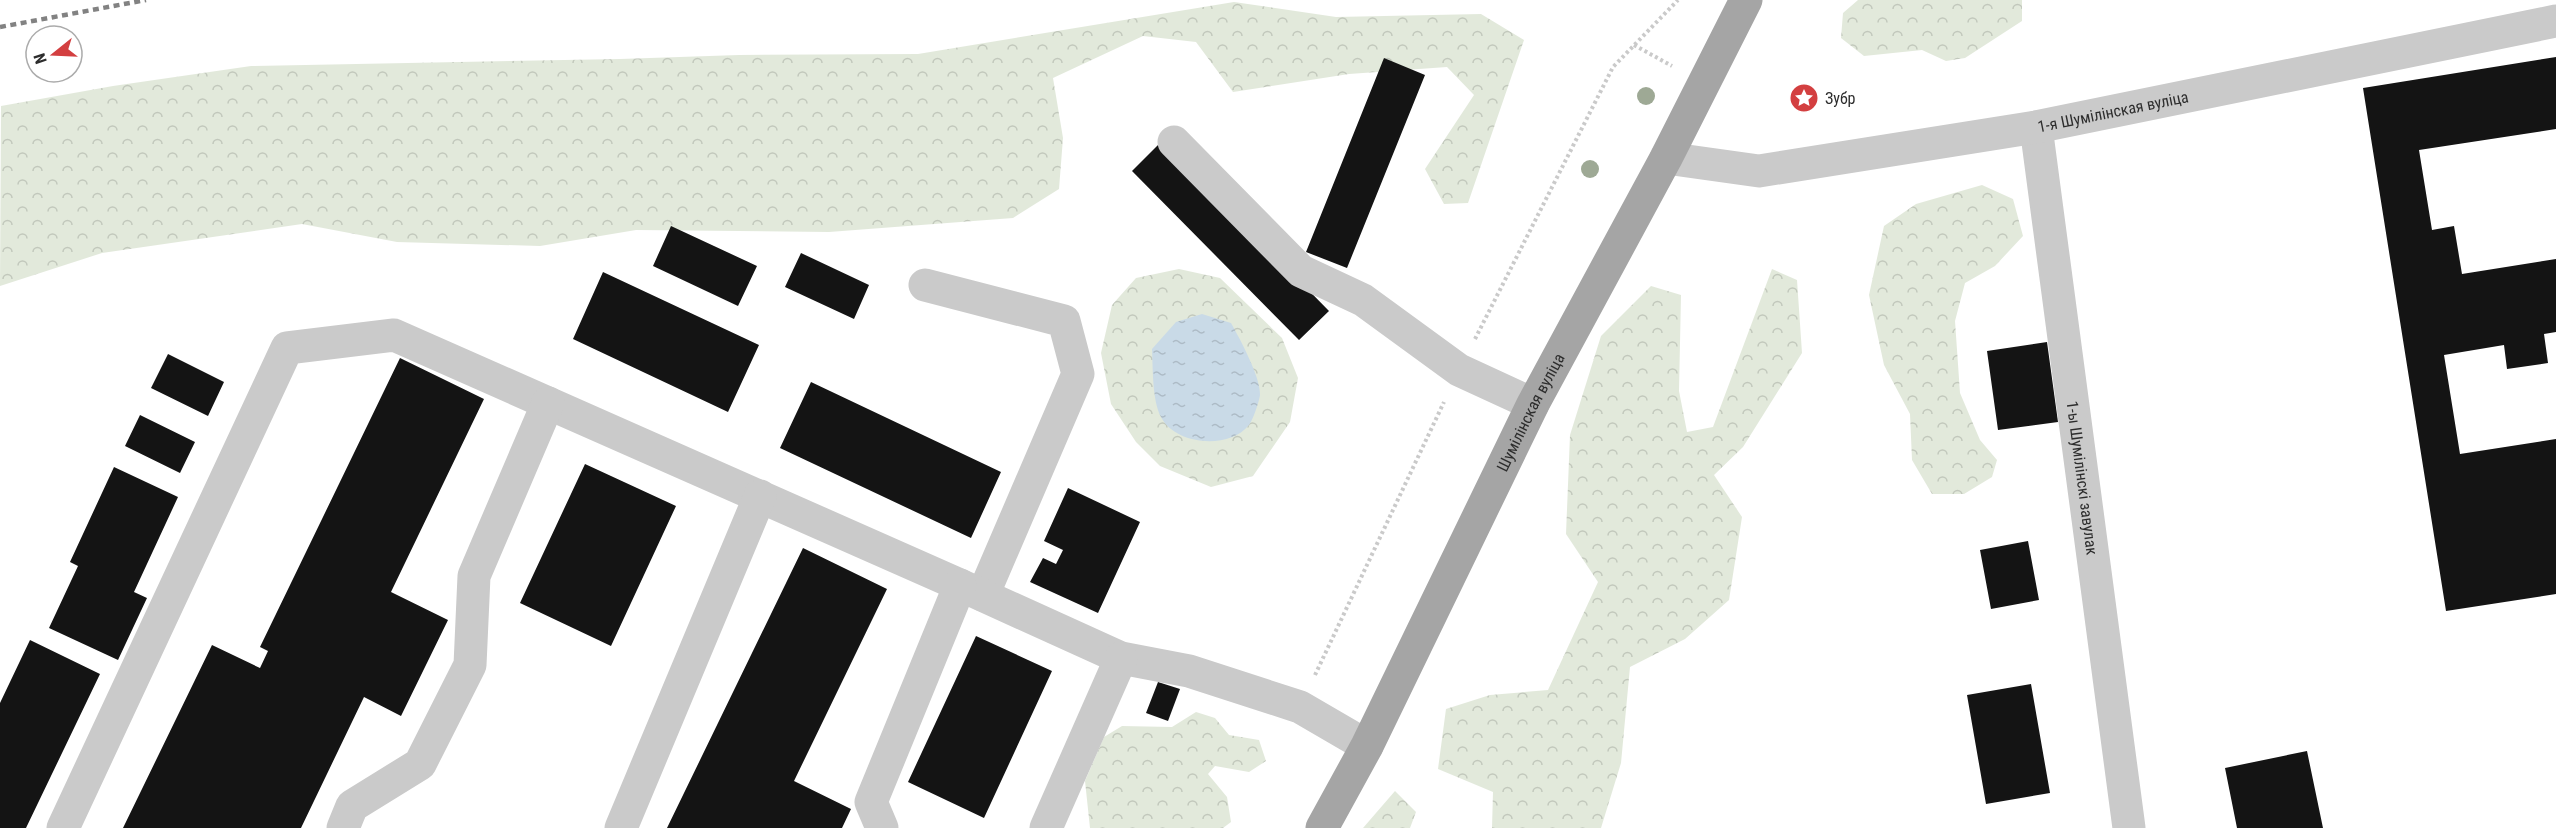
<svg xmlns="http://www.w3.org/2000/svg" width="2556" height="828" font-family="'Roboto Condensed',sans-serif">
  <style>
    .forest { fill: url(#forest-crowns) }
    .water { fill: url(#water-ripples) }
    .building { fill: #141414 }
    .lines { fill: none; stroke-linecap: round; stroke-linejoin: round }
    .path { stroke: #cacaca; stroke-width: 4; stroke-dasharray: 3 3; stroke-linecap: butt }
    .minor { stroke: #cacaca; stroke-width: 33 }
    .major { stroke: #a5a5a5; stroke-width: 33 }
    .rail { stroke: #828282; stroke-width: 4.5; stroke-dasharray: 6 4.5; stroke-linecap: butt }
    .tree { fill: #9ea995 }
    .labels { text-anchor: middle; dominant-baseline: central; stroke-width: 6; stroke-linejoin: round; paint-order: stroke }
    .poi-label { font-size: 16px; fill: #2d2d2d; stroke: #fff; text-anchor: start }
    .street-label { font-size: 16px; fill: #2d2d2d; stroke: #fff }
  </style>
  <defs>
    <pattern id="forest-crowns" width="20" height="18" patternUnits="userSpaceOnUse" patternTransform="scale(1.5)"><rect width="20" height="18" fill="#e2e9db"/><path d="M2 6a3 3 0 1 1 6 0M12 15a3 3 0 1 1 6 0" fill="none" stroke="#c2c8bc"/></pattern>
    <pattern id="water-ripples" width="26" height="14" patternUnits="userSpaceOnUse" patternTransform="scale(1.5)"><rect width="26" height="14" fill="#c9dae7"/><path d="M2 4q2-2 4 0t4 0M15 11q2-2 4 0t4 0" fill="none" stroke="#adbbc6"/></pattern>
  </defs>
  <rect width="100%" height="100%" fill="#fff"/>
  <!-- forest -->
  <path class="forest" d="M 1858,0 L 2022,0 L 2022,21 L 1965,58 L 1946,61 L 1922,50 L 1864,56 L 1841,38 L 1843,13 Z
    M 1234,2 L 1336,17 L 1481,14 L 1524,40 L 1468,203 L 1444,204 L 1425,169 L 1474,95 L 1447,67 L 1349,74 L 1233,92 L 1196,42 L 1143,36 L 1053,78 L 1063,138 L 1059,189 L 1013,218 L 829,232 L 636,230 L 540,246 L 397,242 L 302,224 L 102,253 L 0,286 L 1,106 L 113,86 L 251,66 L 620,59 L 739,55 L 918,54 Z
    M 1982,185 L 2013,199 L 2023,236 L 1995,266 L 1965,283 L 1955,321 L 1960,393 L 1980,440 L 1997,460 L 1992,477 L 1964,494 L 1932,494 L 1912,460 L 1910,414 L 1884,365 L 1869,295 L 1884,226 L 1916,204 Z
    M 1179,269 L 1220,278 L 1282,338 L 1298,378 L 1290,422 L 1253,476 L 1211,487 L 1160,466 L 1136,442 L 1111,404 L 1101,353 L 1112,305 L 1136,278 Z
    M 1772,269 L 1797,280 L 1802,353 L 1743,447 L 1714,475 L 1742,517 L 1729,600 L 1685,639 L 1630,667 L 1621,763 L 1601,828 L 1492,828 L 1493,792 L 1438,769 L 1446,709 L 1490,695 L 1548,690 L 1598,582 L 1566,534 L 1570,435 L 1601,336 L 1651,286 L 1681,295 L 1679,391 L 1687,432 L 1713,427 Z
    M 1196,712 L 1215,718 L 1229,735 L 1259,740 L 1266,761 L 1249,772 L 1215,766 L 1208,774 L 1227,797 L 1231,822 L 1223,828 L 1090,828 L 1085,781 L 1104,737 L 1122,726 L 1172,727 Z
    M 1395,791 L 1416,812 L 1410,828 L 1363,828 Z"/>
  <!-- water -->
  <path class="water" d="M 1202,314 L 1231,323 C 1240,339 1261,378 1260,395 C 1259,402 1253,420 1249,425 C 1229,450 1175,445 1161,417 C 1152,400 1153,368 1152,349 L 1176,322 Z"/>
  <!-- building -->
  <path class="building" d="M 2556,57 L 2556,129 L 2419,150 L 2432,230 L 2454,226 L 2462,274 L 2556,259 L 2556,332 L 2544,334 L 2548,363 L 2507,369 L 2504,345 L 2444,355 L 2460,454 L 2556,439 L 2556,594 L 2446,611 L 2363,88 Z
    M 1384,58 L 1425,75 L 1347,268 L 1306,252 Z
    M 1162,141 L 1329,311 L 1299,340 L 1132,171 Z
    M 671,226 L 757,266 L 738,306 L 653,266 Z
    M 801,253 L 869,285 L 854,319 L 785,287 Z
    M 603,272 L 759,345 L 728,412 L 573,339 Z
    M 2047,342 L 2058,422 L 1998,430 L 1987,351 Z
    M 168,354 L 224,382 L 208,416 L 151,388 Z
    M 400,358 L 484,399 L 391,592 L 448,620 L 401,716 L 364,697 L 301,828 L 123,828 L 212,645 L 260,668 L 268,651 L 260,647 Z
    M 811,382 L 1001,472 L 971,538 L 780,448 Z
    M 140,415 L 195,442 L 180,473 L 125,446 Z
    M 585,464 L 676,506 L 611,646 L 520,603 Z
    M 114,467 L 178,497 L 134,592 L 147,598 L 118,660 L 49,628 L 78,566 L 70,562 Z
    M 1068,488 L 1140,522 L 1098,613 L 1030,582 L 1043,558 L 1056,564 L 1063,550 L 1044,541 Z
    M 2028,541 L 2039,600 L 1991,609 L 1980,550 Z
    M 803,548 L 887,589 L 794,781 L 851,809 L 842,828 L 667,828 Z
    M 976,636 L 1052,671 L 984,818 L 908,782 Z
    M 30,640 L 100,674 L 26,828 L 0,828 L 0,703 Z
    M 1158,682 L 1180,689 L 1168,721 L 1146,713 Z
    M 2031,684 L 2050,793 L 1986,804 L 1967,695 Z
    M 2307,751 L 2323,828 L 2237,828 L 2225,768 Z"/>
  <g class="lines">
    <!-- path -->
    <path class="path" d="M 1634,45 L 1672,66
      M 1475,339 L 1613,67 L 1678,0
      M 1315,675 L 1444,402"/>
    <!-- minor -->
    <g class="minor">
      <path id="s1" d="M 2036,127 L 2129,828"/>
      <path d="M 1174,142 L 1301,271 L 1363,300 L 1459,370 L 1533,404"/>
      <path id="s2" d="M 1666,158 L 1759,171 L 2036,127 L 2556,21"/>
      <path d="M 925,285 L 1064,321 L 1078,374 L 983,595"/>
      <path d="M 63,828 L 287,348 L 394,335 L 960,585 L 1121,658 L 1189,671 L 1300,707 L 1367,746"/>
      <path d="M 343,828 L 352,806 L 420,764 L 470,665 L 474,576 L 548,403"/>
      <path d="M 621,828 L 760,496"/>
      <path d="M 882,828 L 871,802 L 960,585"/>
      <path d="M 1046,828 L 1121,658"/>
    </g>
    <!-- major -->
    <path class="major" id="s3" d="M 1322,828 L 1367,746 L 1533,404 L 1666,158 L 1746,0"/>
    <!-- rail -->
    <path class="rail" d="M 0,27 L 146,0"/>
  </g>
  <!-- trees -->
  <g class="tree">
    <circle cx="1646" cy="96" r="9"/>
    <circle cx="1590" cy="169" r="9"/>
  </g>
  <!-- icons -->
  <defs>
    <g id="sight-disc" transform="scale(1.5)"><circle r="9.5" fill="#d33f40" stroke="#fff"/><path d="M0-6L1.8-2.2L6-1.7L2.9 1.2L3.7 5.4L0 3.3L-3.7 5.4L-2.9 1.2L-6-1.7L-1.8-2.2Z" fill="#fff"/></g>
  </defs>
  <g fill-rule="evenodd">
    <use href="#sight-disc" x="1804" y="98"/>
  </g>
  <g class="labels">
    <!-- poi labels -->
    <g class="poi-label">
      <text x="1825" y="98">Зубр</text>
    </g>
    <!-- street labels -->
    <g class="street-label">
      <text stroke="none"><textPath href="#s2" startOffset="453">1-я Шумілінская вуліца</textPath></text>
      <text stroke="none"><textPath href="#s3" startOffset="465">Шумілінская вуліца</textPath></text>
      <text stroke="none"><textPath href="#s1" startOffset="354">1-ы Шумілінскі завулак</textPath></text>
    </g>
  </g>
  <!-- north arrow -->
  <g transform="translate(54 54) rotate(252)"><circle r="28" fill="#ffffff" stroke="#ababab" stroke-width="1.5"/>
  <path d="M0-4.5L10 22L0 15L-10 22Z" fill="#d33f40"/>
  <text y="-9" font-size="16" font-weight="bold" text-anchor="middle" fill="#2d2d2d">N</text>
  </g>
</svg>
